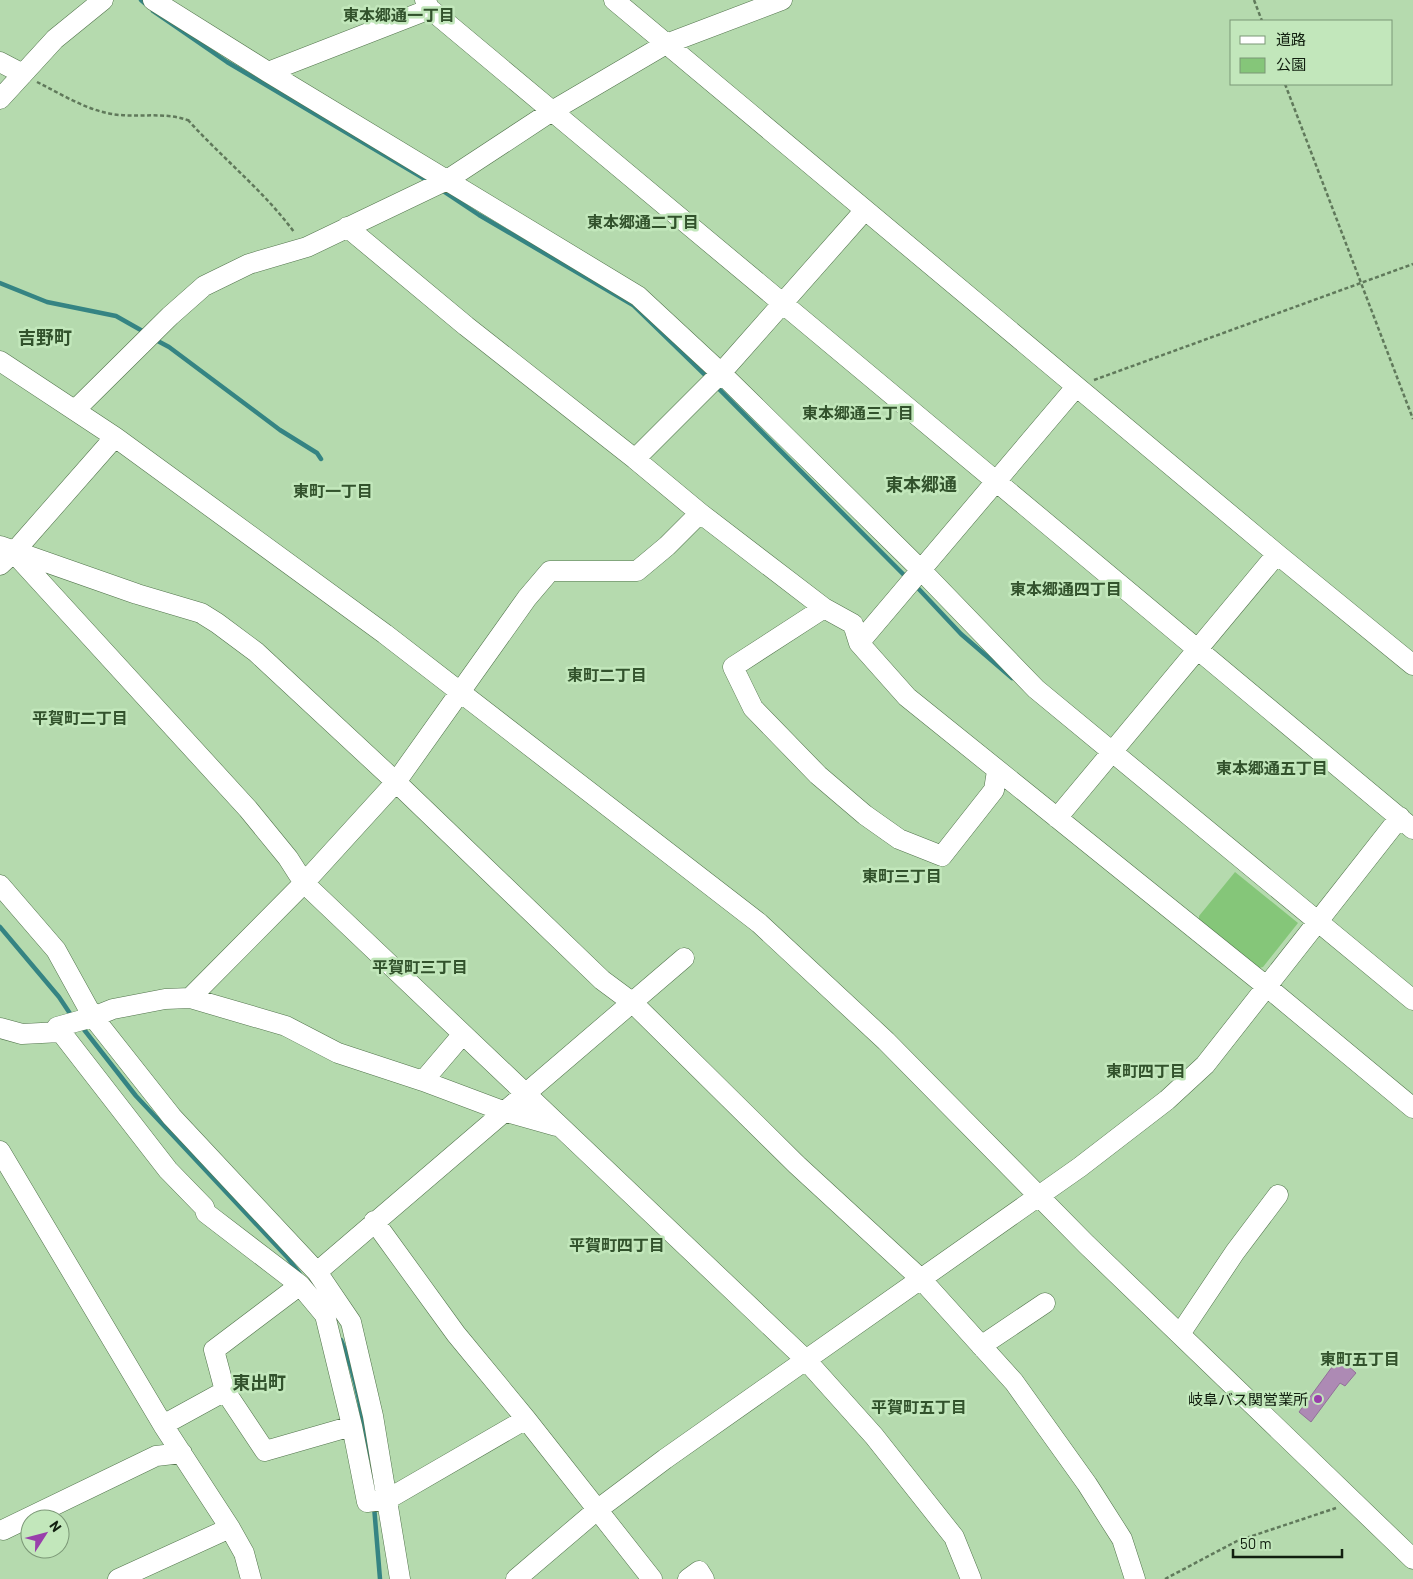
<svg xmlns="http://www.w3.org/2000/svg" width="1413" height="1579" font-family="Barlow,'Noto Sans JP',sans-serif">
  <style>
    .green { fill: #85c679 }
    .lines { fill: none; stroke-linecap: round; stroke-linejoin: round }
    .stream { stroke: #358483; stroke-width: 4.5 }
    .building { fill: #ad8ab4; stroke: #927099 }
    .minor-casing { stroke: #52744c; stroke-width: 21 }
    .path { stroke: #60795b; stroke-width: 2.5; stroke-dasharray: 4 2.5; stroke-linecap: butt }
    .minor { stroke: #fff; stroke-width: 20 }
    .poi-dot { fill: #993fab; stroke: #c2e7bb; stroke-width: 2 }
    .labels { text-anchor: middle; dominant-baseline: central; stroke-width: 5; stroke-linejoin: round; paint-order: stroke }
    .poi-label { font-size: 15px; fill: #111f0f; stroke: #c2e7bb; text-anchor: end }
    .neighbourhood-label { font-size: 16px; font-weight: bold; fill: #32522c; stroke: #c2e7bb }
    .quarter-label { font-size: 18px; font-weight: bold; fill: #32522c; stroke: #c2e7bb }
  </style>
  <rect width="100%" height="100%" fill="#b5daae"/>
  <!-- green -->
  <path class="green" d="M 1235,872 L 1298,923 L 1263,967 L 1255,969 L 1199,924 L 1199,916 Z"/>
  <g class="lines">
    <!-- stream -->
    <path class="stream" d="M 141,0 L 148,6
      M 153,11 L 227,62 L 430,182
      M 440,189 L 479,215 L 633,305 L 708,378
      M 0,283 L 47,302 L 116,316 L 146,333
      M 154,339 L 169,347 L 280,430 L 317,453 L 321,459
      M 715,385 L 907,578
      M 915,585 L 961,634 L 1012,678
      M 0,927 L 59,997 L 73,1018
      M 82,1027 L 136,1096 L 287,1257 L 300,1274
      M 341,1340 C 357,1377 363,1418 368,1458
      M 374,1506 L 380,1579"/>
  </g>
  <!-- building -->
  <path class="building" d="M 1346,1364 L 1356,1373 L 1345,1386 L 1340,1383 L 1311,1422 L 1299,1412 L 1332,1367 Z"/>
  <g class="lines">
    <!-- minor casing -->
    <g class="minor-casing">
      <path id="minor" d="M 153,0 L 268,72 L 638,296 L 721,373 L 921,570 L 1036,689 L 1413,1000
        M 425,0 L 430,9 L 552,111 L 1413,829
        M 614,0 L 1277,554 L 1413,665
        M 0,62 L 23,74
        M 268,72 L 430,9
        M 0,99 L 55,39 L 103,0
        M 347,227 L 466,326 L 635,459 L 700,513 L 824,608 L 853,624 L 859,643 L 907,697 L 1266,986 L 1413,1108
        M 0,361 L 115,437 L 385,634 L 759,923 L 886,1041 L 1086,1244 L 1413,1559
        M 75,410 L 170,316 L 204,286 L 249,264 L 307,247 L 447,180 L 552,111 L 666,44 L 782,0
        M 635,459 L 721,373 L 865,210
        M 0,546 L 137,594 L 201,613 L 217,623 L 256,652 L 396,782 L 602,980 L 633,1003 L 797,1165 L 921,1279 L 1014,1382 L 1087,1484 L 1122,1539 L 1135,1579
        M 15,554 L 248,809 L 288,858 L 304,883 L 806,1360 L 874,1436 L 954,1537 L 971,1579
        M 0,565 L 14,552 L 115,437
        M 824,608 L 733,667 L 753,708 L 818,775 L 865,815 L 899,839 L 942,856 L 994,790 L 997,771
        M 859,643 L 1076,387
        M 1057,818 L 1277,554
        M 0,885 L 56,950 L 93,1017 L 172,1117 L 317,1272 L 351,1322 L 373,1416 L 400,1579
        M 190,998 L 304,883 L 396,782 L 527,598 L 550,571 L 637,571 L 667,546 L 700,513
        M 0,1028 L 22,1034 L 61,1032
        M 463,1034 L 423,1081 L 338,1053 L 286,1026 L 190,998 L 165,999 L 113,1009 L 93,1017 L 57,1027 L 168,1170 L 204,1207 L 206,1213 L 300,1285 L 325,1315 L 352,1426 L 367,1502 L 388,1499 L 526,1419
        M 423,1081 L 503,1111 L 556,1126
        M 0,1151 L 163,1425 L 230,1528 L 244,1553 L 251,1579
        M 374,1221 L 456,1334 L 526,1419 L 652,1579
        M 317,1272 L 684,958
        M 300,1285 L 214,1350 L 225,1391 L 265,1451 L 352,1426
        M 1180,1334 L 1235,1252 L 1278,1195
        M 981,1346 L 1045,1303
        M 163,1425 L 225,1391
        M 3,1530 L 156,1456 L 182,1453
        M 118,1579 L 230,1528
        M 516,1579 L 597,1510 L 665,1459 L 1080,1167 L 1167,1100 L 1205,1065 L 1400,817
        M 688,1579 L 699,1571 L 704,1579"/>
    </g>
    <!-- path -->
    <path class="path" d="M 1254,0 L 1262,21
      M 37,82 C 63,95 91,113 120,115 C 144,117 168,112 190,121 L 188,120 C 222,158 264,191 294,232
      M 1285,84 L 1413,419
      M 1094,380 L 1413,264
      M 1165,1579 L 1237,1541 L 1336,1508"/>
    <!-- minor -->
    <use href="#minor" class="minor"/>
  </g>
  <!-- markers -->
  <circle class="poi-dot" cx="1318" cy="1399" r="5"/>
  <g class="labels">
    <!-- poi labels -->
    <g class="poi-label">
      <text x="1308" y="1399">岐阜バス関営業所</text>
    </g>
    <!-- neighbourhood labels -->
    <g class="neighbourhood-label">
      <text x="399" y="14">東本郷通一丁目</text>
      <text x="643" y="221">東本郷通二丁目</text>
      <text x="858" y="412">東本郷通三丁目</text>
      <text x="333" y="490">東町一丁目</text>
      <text x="1066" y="588">東本郷通四丁目</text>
      <text x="607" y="674">東町二丁目</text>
      <text x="80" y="717">平賀町二丁目</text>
      <text x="1272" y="767">東本郷通五丁目</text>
      <text x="902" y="875">東町三丁目</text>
      <text x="420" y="966">平賀町三丁目</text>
      <text x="1146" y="1070">東町四丁目</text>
      <text x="617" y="1244">平賀町四丁目</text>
      <text x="1360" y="1358">東町五丁目</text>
      <text x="919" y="1406">平賀町五丁目</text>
    </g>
    <!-- quarter labels -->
    <g class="quarter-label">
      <text x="45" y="337">吉野町</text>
      <text x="921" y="484">東本郷通</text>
      <text x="259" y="1382">東出町</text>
    </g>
  </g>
  <!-- legend -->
  <rect x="1230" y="20" width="162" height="65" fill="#c2e7bb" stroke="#7b9776"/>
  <rect x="1240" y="36" width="25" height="8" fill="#ffffff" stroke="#7b9776"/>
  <text x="1276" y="45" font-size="15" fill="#111f0f">道路</text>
  <rect x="1240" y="58" width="25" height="15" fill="#85c679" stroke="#7b9776"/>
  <text x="1276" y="70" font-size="15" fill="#111f0f">公園</text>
  <!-- north arrow -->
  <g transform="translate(45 1534) rotate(54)"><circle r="24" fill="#c2e7bb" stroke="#7b9776"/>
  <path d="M0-4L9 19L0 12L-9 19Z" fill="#993fab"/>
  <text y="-8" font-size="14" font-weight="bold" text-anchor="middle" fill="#111f0f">N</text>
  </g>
  <!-- scale -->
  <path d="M1233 1549v8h109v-8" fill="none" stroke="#111f0f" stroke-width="2.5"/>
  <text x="1240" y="1549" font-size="15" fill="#111f0f" stroke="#c2e7bb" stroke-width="4" paint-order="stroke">50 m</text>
</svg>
